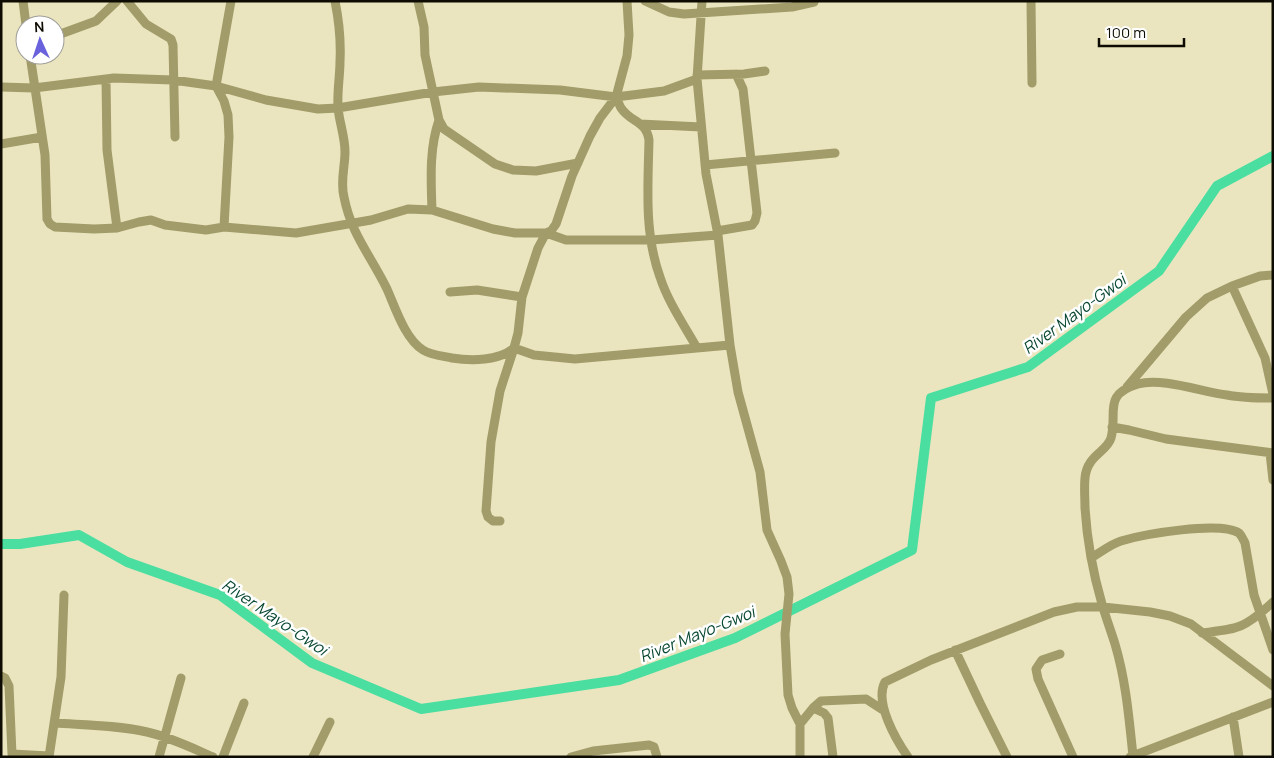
<svg xmlns="http://www.w3.org/2000/svg" width="1274" height="758" font-family="Manrope,sans-serif">
  <style>
    .lines { fill: none; stroke-linecap: round; stroke-linejoin: round }
    .river { stroke: #4adea1; stroke-width: 10 }
    .minor { stroke: #a29c6a; stroke-width: 9 }
    .labels { text-anchor: middle; dominant-baseline: central; stroke-width: 5; stroke-linejoin: round; paint-order: stroke }
    .water-label { font-size: 16px; font-style: italic; fill: #084730; stroke: #fff }
  </style>
  <rect width="100%" height="100%" fill="#eae5be"/>
  <g class="lines">
    <!-- river -->
    <path class="river" d="M 1,544 L 20,544 L 79,535 L 127,562 L 220,595 L 312,663 L 421,709 L 619,680 L 735,638 L 912,550 L 931,398 L 1028,367 L 1159,271 L 1217,186 L 1273,156"/>
    <!-- minor -->
    <path class="minor" d="M 23,1 L 26,25
      M 127,1 L 146,24 L 171,39 L 173,45 L 175,137
      M 335,1 C 339,21 341,42 340,61 C 340,76 337,92 338,107 C 339,122 345,136 345,152 C 345,167 340,182 344,197 C 351,234 371,256 387,289 C 395,307 405,339 423,350 C 431,355 443,356 452,358 C 471,361 499,361 514,348
      M 418,1 L 424,27 L 425,55 L 433,92 L 439,120 L 444,129 L 495,164 L 513,170 L 536,171 L 578,163
      M 645,1 L 669,12 L 684,14 L 792,7 L 814,2
      M 702,1 L 697,79 L 706,174 L 718,235 L 730,345 L 738,392 L 760,472 L 767,530 L 781,561 L 787,577 L 789,594 L 785,634 L 788,695 L 792,708 L 800,724 L 800,757
      M 1031,1 L 1032,83
      M 55,36 L 96,21 L 117,1
      M 30,55 L 45,155 L 47,219 L 50,224 L 55,227 L 94,229 L 117,228 L 139,222 L 151,220 L 165,225 L 206,230 L 224,227 L 296,233 L 371,220 L 408,209 L 432,210 L 493,229 L 515,233 L 546,233 L 566,240 L 651,240 L 718,235
      M 697,75 L 744,74 L 765,71
      M 106,79 L 107,150 L 117,228
      M 1,87 L 34,88 L 114,78 L 173,80 L 216,86 L 266,100 L 318,109 L 338,108 L 433,92 L 479,87 L 560,90 L 616,97 L 664,91 L 697,79
      M 616,97 C 618,100 619,105 621,108 C 631,123 646,120 649,140 C 648,186 644,233 660,277 C 668,302 684,325 697,348
      M 640,124 L 701,127
      M 1,144 L 42,137
      M 705,165 L 835,153
      M 432,210 C 431,180 429,149 439,120
      M 224,227 L 229,137 L 228,115 L 224,101 L 216,86 L 231,1
      M 717,231 L 752,225 L 755,221 L 757,213 L 743,89 L 736,74
      M 1232,286 L 1265,358 L 1273,394
      M 450,292 L 477,290 L 522,297
      M 514,348 L 534,355 L 575,359 L 730,345
      M 1127,387 L 1186,317 L 1207,298 L 1232,286 L 1260,276 L 1273,275
      M 1112,427 L 1129,430 L 1166,439 L 1273,453
      M 1270,453 L 1273,480
      M 500,521 L 493,521 L 488,517 L 486,511 L 491,442 L 500,391 L 514,348 L 518,333 L 522,297 L 538,248 L 546,233 L 551,231 L 556,224 L 572,176 L 590,136 L 600,118 L 616,97 L 627,56 L 629,35 L 627,1
      M 1091,558 C 1101,552 1111,544 1121,541 C 1144,534 1220,521 1239,533 C 1242,536 1243,539 1245,543 L 1254,595 L 1273,650
      M 1202,633 C 1239,629 1245,628 1273,602
      M 955,650 L 980,703 L 1007,757
      M 1060,654 L 1042,660 L 1036,669 L 1038,679 L 1073,757
      M 1,676 L 5,678 L 9,686 L 12,754 L 49,756
      M 813,708 L 824,713 L 828,718 L 833,757
      M 1233,717 L 1239,757
      M 55,723 C 85,725 117,725 147,732 C 170,737 192,748 213,757
      M 800,724 L 813,708 L 821,701 L 866,699 L 883,710
      M 1133,756 C 1129,718 1126,681 1115,644 C 1111,631 1106,618 1102,604 C 1093,573 1087,540 1085,508 C 1085,498 1084,488 1085,478 C 1087,455 1107,452 1111,438 C 1118,412 1102,395 1138,384 C 1161,377 1203,392 1227,395 C 1242,398 1258,398 1273,398
      M 49,757 L 61,677 L 64,595
      M 159,757 L 181,678
      M 223,757 L 244,703
      M 313,757 L 330,722
      M 571,757 L 593,751 L 649,745 L 654,747 L 657,757
      M 908,757 C 896,740 874,702 885,682 L 931,660 L 1054,612 L 1077,607 L 1103,607 L 1150,612 L 1170,616 L 1191,624 L 1273,686
      M 1130,757 L 1273,702"/>
  </g>
  <g class="labels">
    <!-- water labels -->
    <g class="water-label">
      <text transform="translate(1074 314) rotate(-36)">River Mayo-Gwoi</text>
      <text transform="translate(275 617) rotate(34)">River Mayo-Gwoi</text>
      <text transform="translate(697 634) rotate(-22)">River Mayo-Gwoi</text>
    </g>
  </g>
  <!-- border -->
  <rect width="1274" height="758" fill="none" stroke="#0e0c02" stroke-width="5"/>
  <!-- north arrow -->
  <g transform="translate(40 40) rotate(357)"><circle r="24" fill="#ffffff" stroke="#9f9e9a"/>
  <path d="M0-4L9 19L0 12L-9 19Z" fill="#6a62dc"/>
  <text y="-8" font-size="14" font-weight="bold" text-anchor="middle" fill="#0e0c02">N</text>
  </g>
  <!-- scale -->
  <path d="M1099 38v8h85v-8" fill="none" stroke="#0e0c02" stroke-width="2.5"/>
  <text x="1106" y="38" font-size="15" fill="#0e0c02" stroke="#ffffff" stroke-width="4" paint-order="stroke">100 m</text>
</svg>
